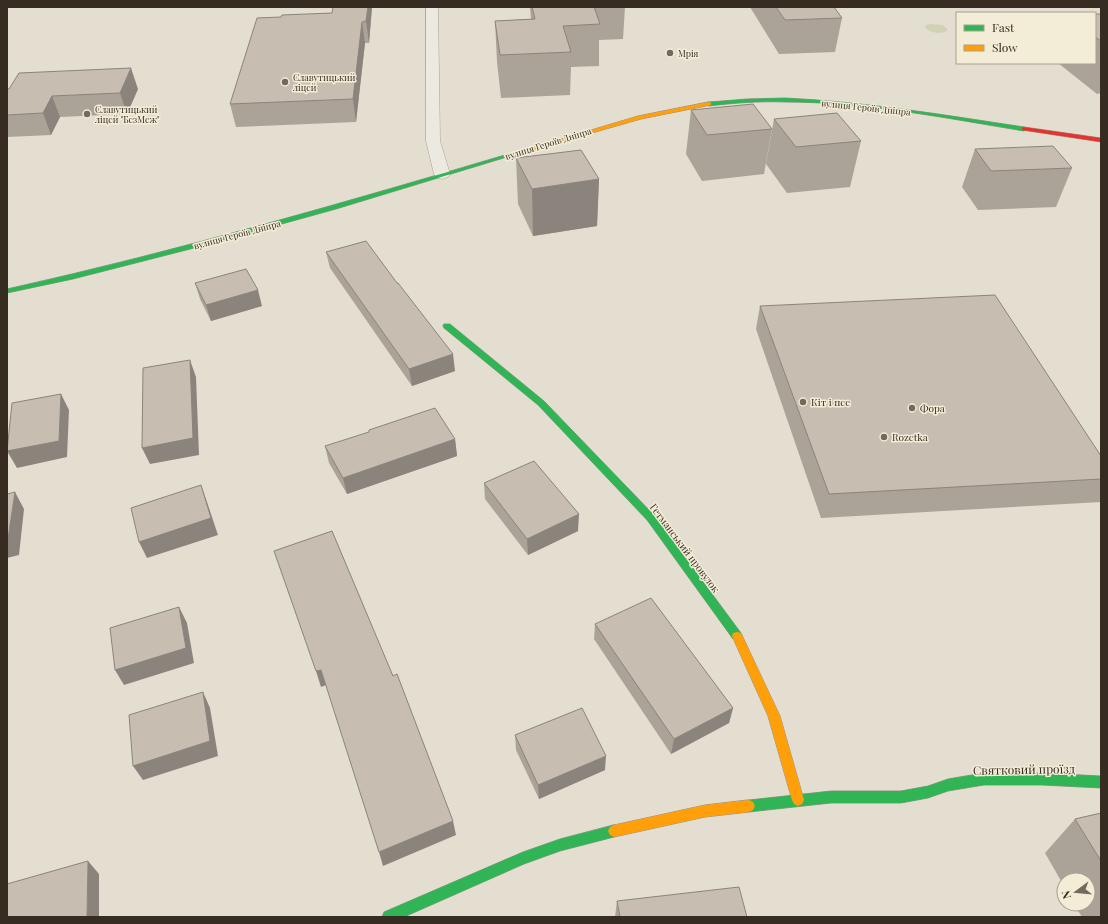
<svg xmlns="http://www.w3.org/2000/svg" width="1108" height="924" font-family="'Playfair Display',serif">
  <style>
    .green { fill: #d1d2b4 }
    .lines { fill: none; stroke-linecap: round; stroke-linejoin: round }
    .street-casing { stroke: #a8a398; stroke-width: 1 }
    .fast-casing { stroke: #989388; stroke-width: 1 }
    .slow-casing { stroke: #989388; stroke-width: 1 }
    .jam-casing { stroke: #989388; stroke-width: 1 }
    .street { fill: #ece9e1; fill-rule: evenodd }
    .fast { fill: #30b455; fill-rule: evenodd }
    .slow { fill: #ff9f0a; fill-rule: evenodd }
    .jam { fill: #e5322d; fill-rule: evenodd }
    .wall { fill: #aba398 }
    .shaded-wall { fill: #8b847c }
    .building { fill: #c7bdb1; stroke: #8b847c }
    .poi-dot { fill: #736a5e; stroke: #f3ecd7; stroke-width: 1.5 }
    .labels { text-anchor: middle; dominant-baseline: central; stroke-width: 3; stroke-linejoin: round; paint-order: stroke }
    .far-poi-label { font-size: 9px; fill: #372c21; stroke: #f3ecd7; text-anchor: start }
    .far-street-label { font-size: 9px; fill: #372c21; stroke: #f3ecd7 }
    .poi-label { font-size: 10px; fill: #372c21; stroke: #f3ecd7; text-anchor: start }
    .street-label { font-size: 10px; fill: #372c21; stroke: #f3ecd7 }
    .near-street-label { font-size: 12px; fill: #372c21; stroke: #f3ecd7 }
  </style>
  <rect width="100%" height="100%" fill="#e3ded0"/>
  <!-- green -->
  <path class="green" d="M 930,24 L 943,25 L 948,30 C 941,35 931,33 925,28 L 926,25 Z"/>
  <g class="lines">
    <!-- street casing -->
    <g class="street-casing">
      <path id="street" d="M 426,7 L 438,7 L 440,141 L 450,174 L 448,177 L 442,179 L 436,177 L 434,174 L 426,141 Z"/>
    </g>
    <!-- fast casing -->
    <g class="fast-casing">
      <path id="fast" d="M 786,98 C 866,102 945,115 1024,127 L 1027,129 L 1024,131 C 945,118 865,102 785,102 C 760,101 734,103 709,106 L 706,104 L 709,102 L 747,99 Z
        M 525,149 L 530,150 L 336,209 L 206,245 L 73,279 L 7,293 L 7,289 C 182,250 353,200 525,149 Z
        M 444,324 L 450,324 L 544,401 L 653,514 L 741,633 L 742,636 L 741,639 L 737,640 L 733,639 L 647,520 L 538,405 L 444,328 L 443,326 Z
        M 984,773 L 1042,773 L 1101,776 L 1101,788 L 1042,785 L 984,785 L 948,791 L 928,798 L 901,803 L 831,803 L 749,812 L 745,810 L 743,806 L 745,802 L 749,800 L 831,791 L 901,791 L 928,786 L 948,779 Z
        M 614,825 L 618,827 L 620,831 L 618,835 L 614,837 L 560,851 L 524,864 L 404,917 L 382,917 L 384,912 L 523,852 L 560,839 Z"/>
    </g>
    <!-- slow casing -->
    <g class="slow-casing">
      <path id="slow" d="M 709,102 L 711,103 L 711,105 L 641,119 L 529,151 L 524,150 L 638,116 Z
        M 737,632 L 741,633 L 780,716 L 804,800 L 802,804 L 798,806 L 794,804 L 792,800 L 768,716 L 732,636 L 733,633 Z
        M 749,800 L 753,802 L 755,806 L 753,810 L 749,812 L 705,817 L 614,837 L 610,835 L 608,831 L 610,827 L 614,825 L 705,805 Z"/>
    </g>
    <!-- jam casing -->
    <g class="jam-casing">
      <path id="jam" d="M 1024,127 L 1101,138 L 1101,142 L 1022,130 L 1022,128 Z"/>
    </g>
    <!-- street -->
    <use href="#street" class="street"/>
    <!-- fast -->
    <use href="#fast" class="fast"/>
    <!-- slow -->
    <use href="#slow" class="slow"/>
    <!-- jam -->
    <use href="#jam" class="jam"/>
  </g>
  <!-- wall -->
  <path class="wall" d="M 372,7 L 369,43 L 365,43 L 356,122 L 236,127 L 230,104 L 281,17 L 332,13 Z
    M 530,7 L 625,7 L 623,39 L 599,40 L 599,66 L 571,67 L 570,95 L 501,98 L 497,62 L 495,21 L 531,19 Z
    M 750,7 L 834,7 L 842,18 L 835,52 L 779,54 Z
    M 1095,14 L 1101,14 L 1101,93 L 1097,94 L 1058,63 L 1095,63 Z
    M 7,89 L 138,89 L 127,114 L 60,117 L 51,135 L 7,137 Z
    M 691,110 L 772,129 L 764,174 L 702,181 L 686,154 Z
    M 774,119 L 861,141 L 850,187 L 787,193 L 766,164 Z
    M 975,149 L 1072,168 L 1056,207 L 978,210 L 962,187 Z
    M 516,158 L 599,179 L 597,226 L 533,236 L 518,204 Z
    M 326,252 L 455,371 L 412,386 L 330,268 Z
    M 195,283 L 262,306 L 211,321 L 200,299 Z
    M 760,306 L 1101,456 L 1101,502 L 821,518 L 756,329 Z
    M 455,439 L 457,456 L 347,494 L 329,463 L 325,446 Z
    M 484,483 L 578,531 L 528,555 L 485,499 Z
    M 595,624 L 733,708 L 729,723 L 671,754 L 594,639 Z
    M 515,735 L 605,770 L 539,799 L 516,750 Z
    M 1101,813 L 1101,917 L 1082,917 L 1074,904 L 1088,904 L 1088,880 L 1064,880 L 1064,886 L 1045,853 L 1075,819 Z
    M 617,901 L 747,917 L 615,917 Z"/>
  <!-- shaded-wall -->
  <path class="shaded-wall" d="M 368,7 L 372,7 L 369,43 L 366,21 Z
    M 362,22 L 365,43 L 356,122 L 353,99 Z
    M 131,68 L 138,89 L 127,114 L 120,93 Z
    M 52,96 L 60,117 L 51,135 L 43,113 Z
    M 599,179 L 597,226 L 533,236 L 532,189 Z
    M 258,290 L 262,306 L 211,321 L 206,305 Z
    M 453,354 L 455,371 L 412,386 L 409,369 Z
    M 190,360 L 196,377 L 199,455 L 150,464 L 142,448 Z
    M 61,394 L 69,410 L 67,457 L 17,468 L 7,451 Z
    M 455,439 L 457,456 L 347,494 L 343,478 Z
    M 201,485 L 207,502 L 218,535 L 147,558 L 139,542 Z
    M 15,492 L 24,509 L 19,555 L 7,558 L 7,539 Z
    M 579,514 L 578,531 L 528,555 L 527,539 Z
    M 179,607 L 187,623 L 194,663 L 124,685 L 115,670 Z
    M 321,670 L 326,685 L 321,687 L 316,671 Z
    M 203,692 L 210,708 L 218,756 L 143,780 L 133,766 Z
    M 733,708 L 729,723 L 671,754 L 674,739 Z
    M 606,756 L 605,770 L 539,799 L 538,785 Z
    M 453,821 L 456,835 L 383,866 L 379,852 Z
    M 88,861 L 99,874 L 99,917 L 87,917 Z"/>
  <!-- building -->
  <path class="building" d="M 333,7 L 368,7 L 366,21 L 362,22 L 353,99 L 230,104 L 257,18 L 281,17 L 282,15 L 332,13 Z
    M 532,7 L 594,7 L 600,24 L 563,26 L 571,52 L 500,55 L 495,21 L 535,19 Z
    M 776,7 L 834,7 L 842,18 L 785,20 Z
    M 1095,14 L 1101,14 L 1101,41 L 1095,37 Z
    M 131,68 L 120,93 L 52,96 L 43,113 L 7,115 L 7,89 L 9,89 L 19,73 Z
    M 753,104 L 772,129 L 707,135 L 691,110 Z
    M 837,113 L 861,141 L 796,147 L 774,119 Z
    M 1053,146 L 1072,168 L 991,171 L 975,149 Z
    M 581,150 L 599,179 L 532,189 L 516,158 Z
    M 366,241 L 397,283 L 398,283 L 453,354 L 409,369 L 326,252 Z
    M 246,269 L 258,290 L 206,305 L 195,283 Z
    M 995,295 L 1101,456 L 1101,479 L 829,494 L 760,306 Z
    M 190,360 L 193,438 L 142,448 L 143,368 Z
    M 61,394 L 59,441 L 7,451 L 12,403 Z
    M 435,408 L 455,439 L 343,478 L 325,446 L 369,432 L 369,430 Z
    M 534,461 L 579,514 L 527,539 L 484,483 Z
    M 201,485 L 211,518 L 139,542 L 131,508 Z
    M 15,492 L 8,539 L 7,539 L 7,494 Z
    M 332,531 L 393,676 L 397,674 L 453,821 L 379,852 L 321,670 L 316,671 L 274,551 Z
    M 651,598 L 733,708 L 674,739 L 595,624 Z
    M 179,607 L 186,648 L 115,670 L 110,628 Z
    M 203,692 L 210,741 L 133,766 L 129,715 Z
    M 582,708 L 606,756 L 538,785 L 515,735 Z
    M 1101,813 L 1101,861 L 1075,819 Z
    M 88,861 L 87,917 L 7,917 L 7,884 Z
    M 739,887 L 747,917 L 620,917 L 617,901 Z"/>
  <!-- markers -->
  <g class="poi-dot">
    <circle cx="670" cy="53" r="4"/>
    <circle cx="285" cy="82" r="4"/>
    <circle cx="87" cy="114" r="4"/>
    <circle cx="803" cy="402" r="4"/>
    <circle cx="912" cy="408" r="4"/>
    <circle cx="884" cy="437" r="4"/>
  </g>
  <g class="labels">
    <!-- far-poi labels -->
    <g class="far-poi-label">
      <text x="678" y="53">Мрiя</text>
      <text x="293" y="77">Славутицький<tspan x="293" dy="10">ліцей</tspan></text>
      <text x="95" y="109">Славутицький<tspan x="95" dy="10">ліцей "БезМеж"</tspan></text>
    </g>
    <!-- far-street labels -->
    <g class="far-street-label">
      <text transform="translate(866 107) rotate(6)">вулиця Героїв Дніпра</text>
      <text transform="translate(548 143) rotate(-17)">вулиця Героїв Дніпра</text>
      <text transform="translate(237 234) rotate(-15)">вулиця Героїв Дніпра</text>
    </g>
    <!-- poi labels -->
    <g class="poi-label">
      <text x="811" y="402">Кіт і пес</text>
      <text x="920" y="408">Фора</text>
      <text x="892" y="437">Rozetka</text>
    </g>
    <!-- street labels -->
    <g class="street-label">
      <text transform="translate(685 548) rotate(53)">Гетманський провулок</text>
    </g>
    <!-- near-street labels -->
    <g class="near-street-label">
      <text transform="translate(1024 769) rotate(-1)">Святковий проїзд</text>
    </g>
  </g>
  <!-- border -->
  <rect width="1108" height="924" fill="none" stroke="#372c21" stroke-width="16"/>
  <!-- legend -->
  <rect x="956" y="12" width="140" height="52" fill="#f3ecd7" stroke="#a89f8e"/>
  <rect x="964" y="25" width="20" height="6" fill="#30b455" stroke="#a89f8e"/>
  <text x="992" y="32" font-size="12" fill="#372c21">Fast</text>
  <rect x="964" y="45" width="20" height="6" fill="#ff9f0a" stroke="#a89f8e"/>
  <text x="992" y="52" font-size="12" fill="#372c21">Slow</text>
  <!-- north arrow -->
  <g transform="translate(1076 892) rotate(254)"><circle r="19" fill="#f3ecd7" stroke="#a89f8e"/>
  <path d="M0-3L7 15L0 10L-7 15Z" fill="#736a5e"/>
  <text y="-6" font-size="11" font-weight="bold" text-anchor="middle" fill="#372c21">N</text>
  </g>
</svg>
